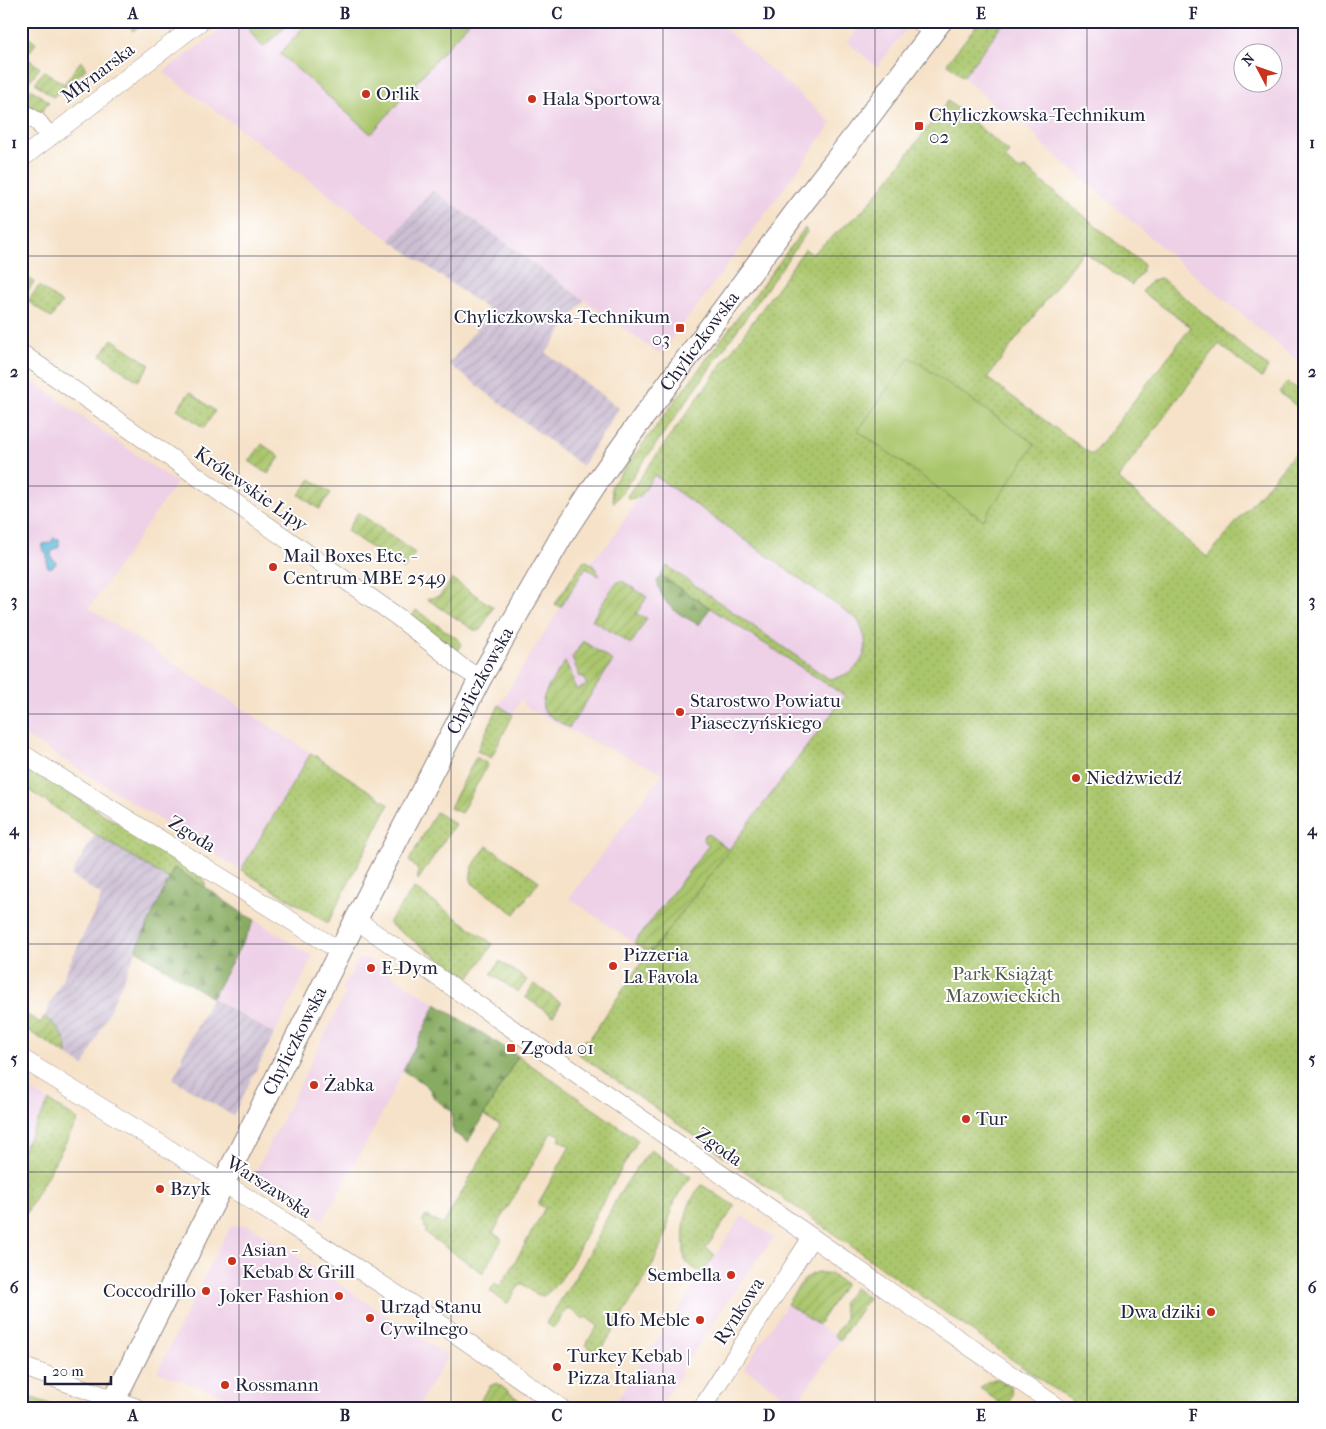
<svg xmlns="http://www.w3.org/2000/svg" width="1326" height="1429" font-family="'IM FELL French Canon',serif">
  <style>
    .built { fill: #eed0e7; fill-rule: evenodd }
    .industrial { fill: url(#industrial-furrows) }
    .grass { fill: url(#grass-dots); stroke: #667454 }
    .forest { fill: url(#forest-firs); stroke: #54664e }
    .garden { fill: url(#garden-furrows); stroke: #667454 }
    .pitch { fill: #aac66c; stroke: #667454 }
    .water { fill: #5ebbdc; stroke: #406e8c }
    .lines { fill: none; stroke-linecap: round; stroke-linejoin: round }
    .minor-casing { stroke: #8c8282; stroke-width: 19 }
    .tertiary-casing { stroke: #8c8282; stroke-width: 24 }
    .minor { stroke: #fff; stroke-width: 18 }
    .tertiary { stroke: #fff; stroke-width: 22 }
    .grid { fill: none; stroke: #22223b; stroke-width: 1; stroke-opacity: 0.55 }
    .poi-dot { fill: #c8321e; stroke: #fff; stroke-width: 2 }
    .labels { text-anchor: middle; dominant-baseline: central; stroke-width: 4; stroke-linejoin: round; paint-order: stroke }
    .street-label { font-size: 19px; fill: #22223b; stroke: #fff }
    .poi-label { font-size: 19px; fill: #22223b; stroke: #fff; text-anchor: start }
    .park-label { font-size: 19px; fill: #525b4c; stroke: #fff }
    .neatline { fill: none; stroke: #22223b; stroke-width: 2 }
    .grid-label { font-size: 16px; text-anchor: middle; font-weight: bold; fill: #22223b }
  </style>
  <defs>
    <pattern id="industrial-furrows" width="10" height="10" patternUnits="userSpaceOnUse" patternTransform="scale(1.25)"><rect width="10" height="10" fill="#ccbed3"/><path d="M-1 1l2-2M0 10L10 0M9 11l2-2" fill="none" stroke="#afa3b6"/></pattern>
    <pattern id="grass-dots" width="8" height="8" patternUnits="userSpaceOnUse" patternTransform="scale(1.25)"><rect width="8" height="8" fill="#aac66c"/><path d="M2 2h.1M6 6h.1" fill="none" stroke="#92aa5e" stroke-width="1.8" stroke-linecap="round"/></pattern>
    <pattern id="forest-firs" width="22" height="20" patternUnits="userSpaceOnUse" patternTransform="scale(1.25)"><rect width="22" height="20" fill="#87ab60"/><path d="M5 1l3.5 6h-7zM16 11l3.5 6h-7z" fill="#6e8b50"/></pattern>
    <pattern id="garden-furrows" width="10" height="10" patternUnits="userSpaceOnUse" patternTransform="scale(1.25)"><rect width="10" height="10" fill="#aac66c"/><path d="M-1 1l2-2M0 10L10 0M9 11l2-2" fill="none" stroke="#92aa5e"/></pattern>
  </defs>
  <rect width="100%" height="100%" fill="#fff"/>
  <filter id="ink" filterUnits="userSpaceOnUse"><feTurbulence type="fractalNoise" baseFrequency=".02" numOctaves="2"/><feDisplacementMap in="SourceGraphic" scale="10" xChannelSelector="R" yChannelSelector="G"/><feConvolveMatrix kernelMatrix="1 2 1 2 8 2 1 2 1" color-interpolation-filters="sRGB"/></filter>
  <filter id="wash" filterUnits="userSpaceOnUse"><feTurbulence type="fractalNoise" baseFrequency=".0096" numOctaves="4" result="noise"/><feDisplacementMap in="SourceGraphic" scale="20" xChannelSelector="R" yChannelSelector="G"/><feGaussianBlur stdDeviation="1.12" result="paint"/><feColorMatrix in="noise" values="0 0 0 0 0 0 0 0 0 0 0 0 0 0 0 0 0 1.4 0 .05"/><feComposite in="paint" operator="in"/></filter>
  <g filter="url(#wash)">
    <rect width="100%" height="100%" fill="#f6e2c8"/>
    <!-- built -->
    <path class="built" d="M 233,21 L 716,21 L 832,123 L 697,306 L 659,354 L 433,190 L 390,240 L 163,72 Z
      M 865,21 L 906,21 L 910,24 L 877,67 L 847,42 Z
      M 1005,21 L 1305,21 L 1305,367 L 1173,257 L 1040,142 L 1037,136 L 1023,124 L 1017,125 L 963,77 ZM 1244,52 L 1274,52 L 1274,82 L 1244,82 Z
      M 21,373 L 169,478 L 177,482 L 89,608 L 311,753 L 241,870 L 21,733 Z
      M 654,474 L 886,641 L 653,950 L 646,950 L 634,943 L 569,898 L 663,773 L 575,733 L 523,705 L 522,697 L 513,715 L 499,705 L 586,567 L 590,562 L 609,543 Z
      M 255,920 L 312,956 L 300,984 L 274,1034 L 212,998 Z
      M 365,958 L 436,1004 L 373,1131 L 323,1220 L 310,1210 L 254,1175 L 346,993 L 341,990 L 358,960 Z
      M 21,1085 L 49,1101 L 21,1153 Z
      M 742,1216 L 774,1237 L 712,1323 L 713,1325 L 680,1371 L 682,1373 L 658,1408 L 611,1408 Z
      M 232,1225 L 249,1225 L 448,1356 L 417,1408 L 259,1408 L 157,1372 L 222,1242 Z
      M 787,1304 L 840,1340 L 796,1404 L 744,1368 Z"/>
    <!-- industrial -->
    <path class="industrial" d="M 433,190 L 584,300 L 546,353 L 619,408 L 582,466 L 449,364 L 490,311 L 390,240 Z
      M 95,834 L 169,879 L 84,1066 L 67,1055 L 67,1045 L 53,1023 L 44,1017 L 102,896 L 71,875 Z
      M 21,843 L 32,850 L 21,876 Z
      M 212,998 L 274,1034 L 233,1116 L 173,1079 L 183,1058 L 181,1057 Z"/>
    <!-- grass -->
    <path class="grass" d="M 980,21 L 996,21 L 1002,25 L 963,77 L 947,63 Z
      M 948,101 L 1009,152 L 1005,159 L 1018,170 L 1025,168 L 1144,265 L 1142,272 L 1132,285 L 1083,251 L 987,378 L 1092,455 L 1191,327 L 1142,292 L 1152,280 L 1161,278 L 1268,367 L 1262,378 L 1219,344 L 1118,478 L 1185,539 L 1207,557 L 1294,454 L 1303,461 L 1305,459 L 1305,1408 L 1081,1408 L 577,1053 L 586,1039 L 588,1041 L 650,950 L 653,950 L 845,696 L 661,576 L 667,566 L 829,679 C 850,677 869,661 865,639 C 864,632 860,626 858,620 L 654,475 L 640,497 L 629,499 L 627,496 L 805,249 L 812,254 L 863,210 L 889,179 Z
      M 805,228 L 807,232 L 614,503 L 611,489 L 612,485 Z
      M 39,286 L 62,303 L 51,318 L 28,301 Z
      M 112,339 L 150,365 L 138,381 L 101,355 Z
      M 1287,382 L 1305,394 L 1305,413 L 1279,392 Z
      M 190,392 L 215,411 L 204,428 L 177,409 Z
      M 584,560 C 592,563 596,568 599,576 L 586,567 L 561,607 L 555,604 Z
      M 416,610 L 459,640 L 461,645 L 458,651 L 413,619 L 414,613 Z
      M 499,705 L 513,715 L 491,758 L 477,751 Z
      M 311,753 L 389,804 L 328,923 L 241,870 Z
      M 21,762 L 198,874 C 203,878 206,881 205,887 L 174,868 L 169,879 L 95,834 L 21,785 Z
      M 436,812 L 455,824 L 418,880 L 418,870 L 409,861 Z
      M 487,846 L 539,881 L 515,914 L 473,884 C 465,872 480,856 487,846 Z
      M 414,888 L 493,944 L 469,979 L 388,923 Z
      M 518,1056 L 638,1140 C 624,1165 610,1189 596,1214 C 583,1238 567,1282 543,1296 L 536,1294 L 521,1283 L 507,1304 L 490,1291 L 495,1283 L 500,1286 L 508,1273 L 509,1273 L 545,1208 L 538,1204 L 570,1146 L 559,1140 L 561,1136 L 552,1131 L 493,1233 L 502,1239 L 483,1273 L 425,1233 L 427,1229 L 424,1227 L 425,1224 L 422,1222 L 426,1216 L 443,1225 L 500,1125 L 484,1115 Z
      M 49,1101 L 78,1120 L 22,1221 L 21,1153 Z
      M 651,1150 L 691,1177 L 679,1193 L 671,1210 L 666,1234 L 651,1268 L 599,1354 L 585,1345 L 598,1326 L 586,1317 L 584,1319 L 568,1308 L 553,1328 L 546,1323 L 583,1265 L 618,1196 L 637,1167 Z
      M 702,1185 L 735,1206 L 706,1248 L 715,1255 L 702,1274 L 685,1262 C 682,1235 682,1206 702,1185 Z
      M 21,1394 L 58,1407 L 58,1408 L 21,1408 Z"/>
    <!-- forest -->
    <path class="forest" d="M 661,576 L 710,608 L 699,625 C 677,612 664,609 657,581 Z
      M 174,868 L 205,887 L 245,915 L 255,920 L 212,998 L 136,950 Z
      M 436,1004 L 518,1056 L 468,1142 L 454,1133 L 452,1126 L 452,1112 L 434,1098 L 430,1090 L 423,1083 L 403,1071 Z"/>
    <!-- garden -->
    <path class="garden" d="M 126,21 L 147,21 L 133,31 Z
      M 21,32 L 36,43 L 26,57 L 40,68 L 30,80 L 21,74 Z
      M 81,61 L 86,69 L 53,97 L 36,84 L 36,81 L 44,71 L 64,84 Z
      M 21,82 L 49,102 L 41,113 L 21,99 Z
      M 21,273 L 34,282 L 22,299 L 21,299 Z
      M 262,444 L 280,457 L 268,474 L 249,461 Z
      M 311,479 L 331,493 L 319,509 L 299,495 Z
      M 358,512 L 415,553 L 403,570 L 347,531 Z
      M 452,579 L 493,607 L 481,630 L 474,630 L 427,599 L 440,596 Z
      M 620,581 L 624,582 L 647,597 L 636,614 L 647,618 L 631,644 L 592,620 L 615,584 Z
      M 583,641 L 613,661 L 569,728 C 561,723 552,718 545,712 C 535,700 558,673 565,662 L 574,679 L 572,681 L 577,690 L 587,685 L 583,676 L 580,677 L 572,658 Z
      M 476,757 L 488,764 L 461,813 L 450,808 Z
      M 708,834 L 729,850 L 653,950 L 646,950 L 634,943 L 709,845 L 703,840 L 704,835 Z
      M 500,961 L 527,980 L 518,992 L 491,974 Z
      M 534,984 L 561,1003 L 553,1016 L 525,997 Z
      M 21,1011 L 41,1023 L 44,1017 C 59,1027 67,1037 67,1055 L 21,1026 Z
      M 817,1272 L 830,1274 L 845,1284 L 818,1325 L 787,1304 C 796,1291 802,1277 817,1272 Z
      M 854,1288 L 868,1298 L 840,1340 L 834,1336 L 846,1318 L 842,1304 Z
      M 994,1379 L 998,1379 L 1011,1388 L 1012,1394 L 1006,1408 L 980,1388 L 987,1382 Z
      M 497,1383 L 529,1408 L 491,1408 L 480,1400 L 490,1386 Z"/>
    <!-- pitch -->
    <path class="pitch" d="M 258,21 L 288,21 L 290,23 L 263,47 L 248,30 Z
      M 309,21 L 470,21 L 371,134 L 280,54 Z
      M 910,357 L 1035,444 L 983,520 L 858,431 Z"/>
    <!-- water -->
    <path class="water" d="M 54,538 L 59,539 L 59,547 L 51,552 L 52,559 L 56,562 L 55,565 L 50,568 L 47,566 L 47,554 L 43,550 L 43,544 L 50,543 Z"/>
  </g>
  <g filter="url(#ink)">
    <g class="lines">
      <!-- minor casing -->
      <g class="minor-casing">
        <path id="minor" d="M 919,21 L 933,32
          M 21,111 L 38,122 L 50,137
          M 21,159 L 201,21
          M 21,353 L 398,617 L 460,666 L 480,679
          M 21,753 L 340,951
          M 356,920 L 912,1307 L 1059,1408
          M 21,1058 C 204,1170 387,1282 561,1408
          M 21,1366 L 137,1408
          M 702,1408 L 812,1237"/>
      </g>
      <!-- tertiary casing -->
      <g class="tertiary-casing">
        <g id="tertiary">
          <path id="s1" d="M 110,1408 L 369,894 L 480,679 L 563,534 L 595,485 L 633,431 L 795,213 L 856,134 L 941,21"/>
        </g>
      </g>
      <!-- minor -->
      <use href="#minor" class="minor"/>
      <!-- tertiary -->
      <use href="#tertiary" class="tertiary"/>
    </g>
  </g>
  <!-- grid -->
  <path class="grid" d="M 239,21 L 239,1408M 451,21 L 451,1408M 663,21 L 663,1408M 875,21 L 875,1408M 1087,21 L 1087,1408M 21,256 L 1305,256M 21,486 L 1305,486M 21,714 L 1305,714M 21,944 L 1305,944M 21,1172 L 1305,1172"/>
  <!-- markers -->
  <g class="poi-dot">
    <circle cx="366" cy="94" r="5"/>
    <circle cx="532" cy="99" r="5"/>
    <rect x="914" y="121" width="10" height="10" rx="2.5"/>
    <rect x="675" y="323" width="10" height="10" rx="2.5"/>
    <circle cx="273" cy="567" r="5"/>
    <circle cx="680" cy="712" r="5"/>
    <circle cx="1076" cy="778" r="5"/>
    <circle cx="613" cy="966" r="5"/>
    <circle cx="371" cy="968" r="5"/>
    <rect x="506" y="1043" width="10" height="10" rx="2.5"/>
    <circle cx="314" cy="1085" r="5"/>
    <circle cx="966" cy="1119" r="5"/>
    <circle cx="160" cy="1189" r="5"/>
    <circle cx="232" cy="1261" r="5"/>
    <circle cx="731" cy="1275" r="5"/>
    <circle cx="206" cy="1291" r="5"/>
    <circle cx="339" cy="1296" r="5"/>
    <circle cx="1211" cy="1312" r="5"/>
    <circle cx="370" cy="1318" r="5"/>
    <circle cx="700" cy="1320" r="5"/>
    <circle cx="557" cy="1367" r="5"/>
    <circle cx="225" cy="1385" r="5"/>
  </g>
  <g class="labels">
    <!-- street labels -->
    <g class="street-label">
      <text transform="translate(98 73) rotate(-37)">Młynarska</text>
      <text stroke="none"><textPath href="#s1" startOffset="1221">Chyliczkowska</textPath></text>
      <text transform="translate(251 489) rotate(35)">Królewskie Lipy</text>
      <text stroke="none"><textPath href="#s1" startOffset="816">Chyliczkowska</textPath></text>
      <text transform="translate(192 834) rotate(32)">Zgoda</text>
      <text stroke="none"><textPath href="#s1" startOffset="411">Chyliczkowska</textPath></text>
      <text transform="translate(719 1147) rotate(35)">Zgoda</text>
      <text transform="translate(269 1187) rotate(33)">Warszawska</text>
      <text transform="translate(739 1311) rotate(-57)">Rynkowa</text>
    </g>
    <!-- poi labels -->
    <g class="poi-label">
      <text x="376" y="94">Orlik</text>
      <text x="542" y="99">Hala Sportowa</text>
      <text x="929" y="115">Chyliczkowska-Technikum<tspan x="929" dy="22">02</tspan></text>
      <text x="670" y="317" text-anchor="end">Chyliczkowska-Technikum<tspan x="670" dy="22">03</tspan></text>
      <text x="283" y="556">Mail Boxes Etc. -<tspan x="283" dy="22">Centrum MBE 2549</tspan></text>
      <text x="690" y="701">Starostwo Powiatu<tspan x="690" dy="22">Piaseczyńskiego</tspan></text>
      <text x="1086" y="778">Niedżwiedź</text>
      <text x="623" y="955">Pizzeria<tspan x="623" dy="22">La Favola</tspan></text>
      <text x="381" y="968">E-Dym</text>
      <text x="521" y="1048">Zgoda 01</text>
      <text x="324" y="1085">Żabka</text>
      <text x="976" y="1119">Tur</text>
      <text x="170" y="1189">Bzyk</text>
      <text x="242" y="1250">Asian -<tspan x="242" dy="22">Kebab &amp; Grill</tspan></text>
      <text x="721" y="1275" text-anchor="end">Sembella</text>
      <text x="196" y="1291" text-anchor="end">Coccodrillo</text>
      <text x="329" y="1296" text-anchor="end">Joker Fashion</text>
      <text x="380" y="1307">Urząd Stanu<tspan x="380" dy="22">Cywilnego</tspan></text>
      <text x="1201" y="1312" text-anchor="end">Dwa dziki</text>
      <text x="690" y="1320" text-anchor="end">Ufo Meble</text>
      <text x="567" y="1356">Turkey Kebab |<tspan x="567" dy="22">Pizza Italiana</tspan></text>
      <text x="235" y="1385">Rossmann</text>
    </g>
    <!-- park labels -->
    <g class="park-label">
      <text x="1003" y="974">Park Książąt<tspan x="1003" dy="22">Mazowieckich</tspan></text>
    </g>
  </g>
  <!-- margin -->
  <rect width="1326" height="1429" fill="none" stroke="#fff" stroke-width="55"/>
  <!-- north arrow -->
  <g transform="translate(1258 68) rotate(311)"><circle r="24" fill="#ffffff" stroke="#a7a7b1"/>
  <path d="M0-4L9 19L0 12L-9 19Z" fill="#c8321e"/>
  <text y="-8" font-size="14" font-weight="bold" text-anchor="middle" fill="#22223b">N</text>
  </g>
  <!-- scale -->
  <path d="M45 1376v8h66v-8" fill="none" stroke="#22223b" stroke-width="2.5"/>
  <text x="52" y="1376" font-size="15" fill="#22223b" stroke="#ffffff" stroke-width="4" paint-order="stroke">20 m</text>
  <rect x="28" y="28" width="1270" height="1374" class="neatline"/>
  <g class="grid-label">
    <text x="133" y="19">A</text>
    <text x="345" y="19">B</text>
    <text x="557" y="19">C</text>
    <text x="769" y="19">D</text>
    <text x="981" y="19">E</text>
    <text x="1193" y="19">F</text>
    <text x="14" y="148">1</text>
    <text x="1312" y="148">1</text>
    <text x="14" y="377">2</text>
    <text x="1312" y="377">2</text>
    <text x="14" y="606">3</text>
    <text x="1312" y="606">3</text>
    <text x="14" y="835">4</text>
    <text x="1312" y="835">4</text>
    <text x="14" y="1064">5</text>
    <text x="1312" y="1064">5</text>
    <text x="14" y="1293">6</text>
    <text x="1312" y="1293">6</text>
    <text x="133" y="1421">A</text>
    <text x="345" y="1421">B</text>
    <text x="557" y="1421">C</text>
    <text x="769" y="1421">D</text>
    <text x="981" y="1421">E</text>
    <text x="1193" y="1421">F</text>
  </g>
</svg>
